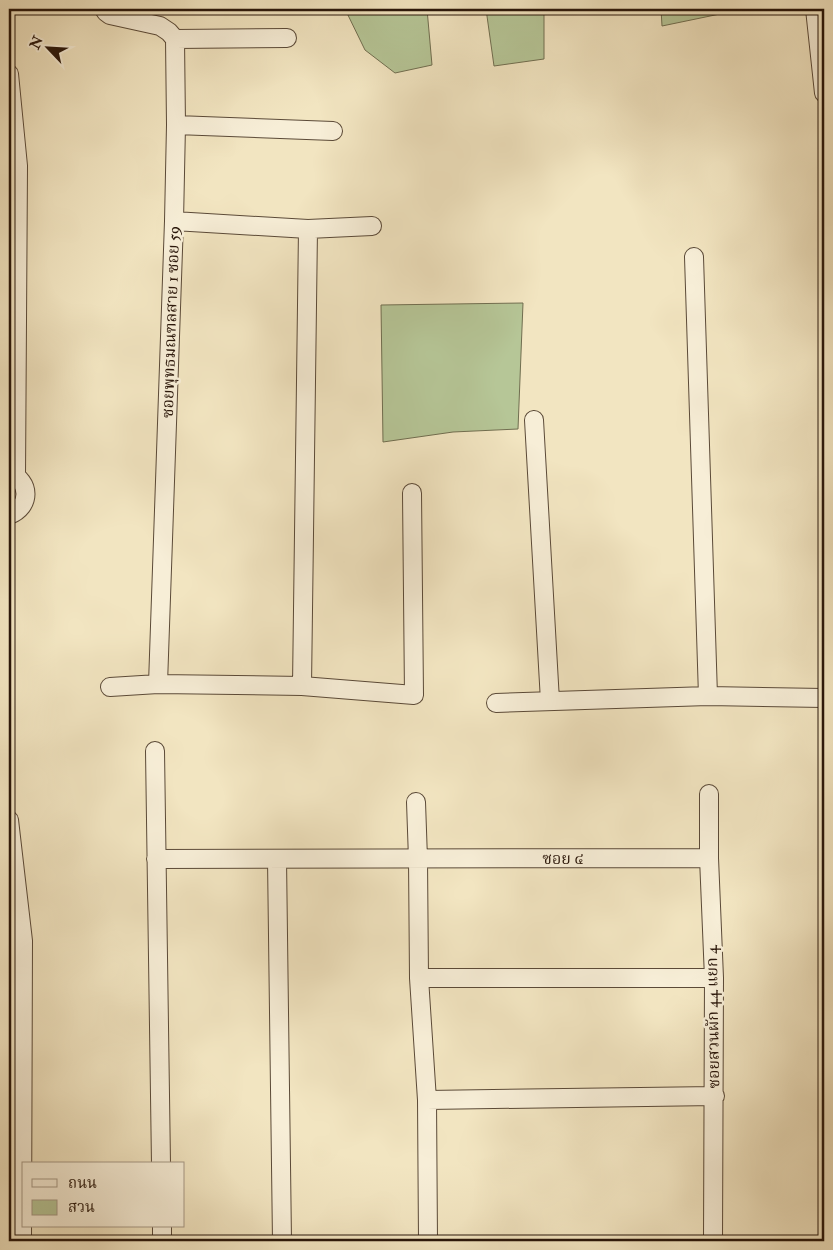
<svg xmlns="http://www.w3.org/2000/svg" width="833" height="1250" font-family="'IM FELL Double Pica','Noto Serif Thai',serif">
  <style>
    .green { fill: #b6c697; stroke: #706e50 }
    .lines { fill: none; stroke-linecap: round; stroke-linejoin: round }
    .street-casing { stroke: #5b4a38; stroke-width: 20 }
    .street { stroke: #f7eed7; stroke-width: 18 }
    .labels { text-anchor: middle; dominant-baseline: central; stroke-width: 5; stroke-linejoin: round; paint-order: stroke }
    .street-label { font-size: 16px; fill: #29160a; stroke: #f7eed7 }
  </style>
  <rect width="100%" height="100%" fill="#f2e5c1"/>
  <filter id="stains"><feTurbulence type="fractalNoise" baseFrequency=".004" numOctaves="4"/><feColorMatrix values="0 0 0 0 .2 0 0 0 0 .09 0 0 0 0 .02 0 0 0 .5 -.17"/></filter>
  <radialGradient id="worn" r=".72"><stop offset=".6" stop-color="#630" stop-opacity="0"/><stop offset="1" stop-color="#630" stop-opacity=".3"/></radialGradient>
  <!-- green -->
  <path class="green" d="M 345,9 L 427,9 L 432,65 L 395,73 L 365,50 Z
    M 486,9 L 544,9 L 544,59 L 494,66 Z
    M 661,9 L 744,9 L 662,26 Z
    M 523,303 L 518,429 L 453,432 L 383,442 L 381,305 Z"/>
  <g class="lines">
    <!-- street casing -->
    <g class="street-casing">
      <path id="street" d="M 104,9 L 106,12 L 110,15 L 160,26 L 169,32 L 175,39 L 176,125 L 174,221 L 158,684
        M 815,9 L 824,93
        M 175,39 L 287,38
        M 9,74 L 18,166 L 16,476
        M 176,125 L 333,131
        M 174,221 L 308,229 L 302,686
        M 308,229 L 372,226
        M 694,257 L 708,696
        M 534,420 L 550,701
        M 9,473 C 31,481 31,507 9,515
        M 110,687 L 158,684 L 302,686 L 414,695 L 412,493
        M 496,703 L 708,696 L 824,698
        M 155,751 L 161,1164
        M 709,794 L 709,858 L 714,978 L 713,1241
        M 416,802 L 418,859 L 419,978 L 427,1100 L 428,1241
        M 9,820 L 23,941 L 22,1241
        M 156,859 L 709,858
        M 277,859 L 282,1241
        M 419,978 L 714,978
        M 427,1100 L 715,1096
        M 162,1226 L 162,1241"/>
    </g>
    <!-- street -->
    <use href="#street" class="street"/>
  </g>
  <g class="labels">
    <!-- street labels -->
    <g class="street-label">
      <text transform="translate(171 322) rotate(-88)">ซอยพุทธมณฑลสาย 1 ซอย 59</text>
      <text x="563" y="859">ซอย ๔</text>
      <text transform="translate(713 1017) rotate(-91)">ซอยสวนผัก 44 แยก 4</text>
    </g>
  </g>
  <!-- margin -->
  <rect width="833" height="1250" fill="none" stroke="#f2e5c1" stroke-width="30"/>
  <rect x="10" y="10" width="813" height="1230" fill="none" stroke="#29160a" stroke-width="2.5"/>
  <rect x="15" y="15" width="803" height="1220" fill="none" stroke="#29160a"/>
  <!-- legend -->
  <rect x="22" y="1162" width="162" height="65" fill="#f7eed7" stroke="#a59885"/>
  <rect x="32" y="1179" width="25" height="8" fill="#f7eed7" stroke="#a59885"/>
  <text x="68" y="1188" font-size="15" fill="#29160a">ถนน</text>
  <rect x="32" y="1200" width="25" height="15" fill="#b6c697" stroke="#a59885"/>
  <text x="68" y="1212" font-size="15" fill="#29160a">สวน</text>
  <!-- north arrow -->
  <g transform="translate(48 48) rotate(295)" stroke="#f7eed7" stroke-width="4" paint-order="stroke">
  <path d="M0-4L9 19L0 12L-9 19Z" fill="#29160a"/>
  <text y="-8" font-size="14" font-weight="bold" text-anchor="middle" fill="#29160a">N</text>
  </g>
  <rect width="100%" height="100%" filter="url(#stains)"/>
  <rect width="100%" height="100%" fill="url(#worn)"/>
</svg>
